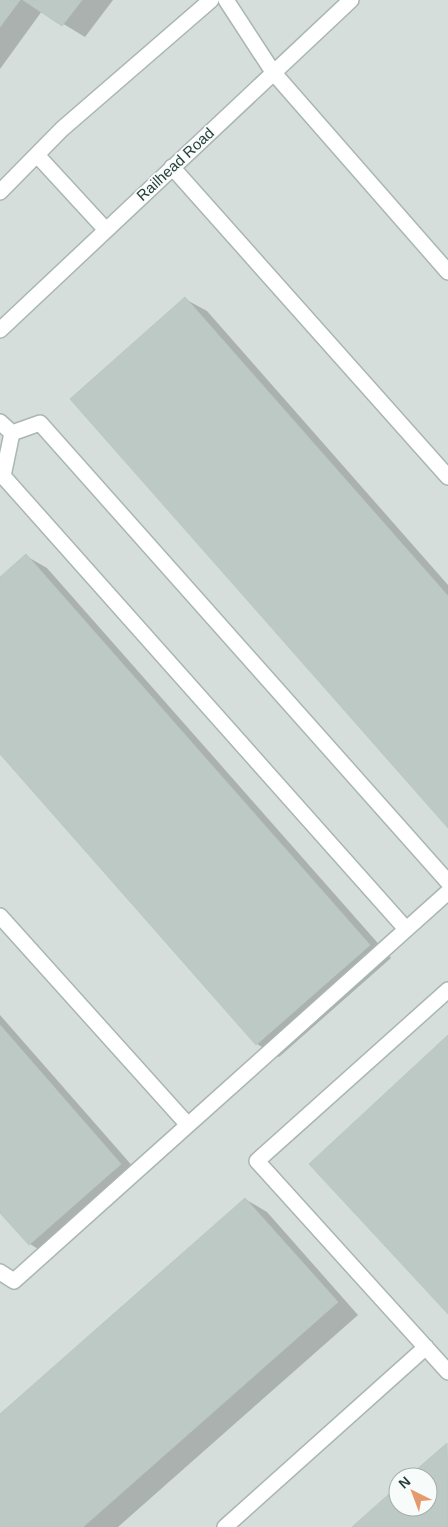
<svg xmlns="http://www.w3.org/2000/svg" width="448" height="1527" font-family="Helvetica,sans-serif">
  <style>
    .built { fill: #d5dedb; fill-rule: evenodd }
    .shadow { fill: #0003 }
    .building { fill: #bcc9c5; stroke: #bac7c3 }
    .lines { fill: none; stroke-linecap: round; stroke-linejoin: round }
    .minor-casing { stroke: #aab6b3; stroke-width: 18 }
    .minor { stroke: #fff; stroke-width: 15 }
    .labels { text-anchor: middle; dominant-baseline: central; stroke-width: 4; stroke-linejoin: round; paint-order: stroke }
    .street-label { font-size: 15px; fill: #273f3b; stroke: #f7fbf9 }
  </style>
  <rect width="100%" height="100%" fill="#e7eeec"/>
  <!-- built -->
  <path class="built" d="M 0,0 L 448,0 L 448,1527 L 0,1527 ZM 398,1477 L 428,1477 L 428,1507 L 398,1507 Z"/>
  <!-- shadow -->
  <path class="shadow" d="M 0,0 L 113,0 L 85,37 L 42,11 L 0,69 Z
    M 185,299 L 207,311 L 448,585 L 448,826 Z
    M 26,556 L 47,568 L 391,958 L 279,1057 L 257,1044 L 0,752 L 0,578 Z
    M 0,1015 L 142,1177 L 51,1257 L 30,1244 L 0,1211 Z
    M 245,1199 L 267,1212 L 358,1315 L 118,1527 L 0,1527 L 0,1415 Z
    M 447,1445 L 448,1527 L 353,1527 L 398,1488 L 398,1507 L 428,1507 L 428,1477 L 410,1477 Z"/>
  <!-- building -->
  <path class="building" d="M 0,0 L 20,0 L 0,27 Z
    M 23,0 L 82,0 L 62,26 Z
    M 185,297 L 448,596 L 448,828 L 70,399 Z
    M 26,554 L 370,945 L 256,1045 L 0,754 L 0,577 Z
    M 0,1025 L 121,1164 L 29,1245 L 0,1213 Z
    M 448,1035 L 448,1314 L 309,1164 Z
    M 245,1198 L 338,1302 L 83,1527 L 0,1527 L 0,1414 Z
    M 447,1443 L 448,1527 L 352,1527 L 398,1486 L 398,1507 L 428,1507 L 428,1477 L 408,1477 Z"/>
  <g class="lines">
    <!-- minor casing -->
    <g class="minor-casing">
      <path id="minor" d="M 226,0 L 273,72 L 448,272
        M 37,155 L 106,230
        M 172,167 L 448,477
        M 0,192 L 62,129 L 211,0
        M 0,330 L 351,0
        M 0,422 L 12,433 L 3,476 L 406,929
        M 12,433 L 40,423 L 448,882
        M 0,916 L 188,1125 L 14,1281 L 0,1272
        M 448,990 L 257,1161 L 448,1372
        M 188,1125 L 448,892
        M 225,1527 L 426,1347"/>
    </g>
    <!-- minor -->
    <use href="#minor" class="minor"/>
  </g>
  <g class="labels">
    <!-- street labels -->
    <g class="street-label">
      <text transform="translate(175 164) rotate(-43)">Railhead Road</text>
    </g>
  </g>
  <!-- north arrow -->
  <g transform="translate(413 1492) rotate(318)"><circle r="24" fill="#f7fbf9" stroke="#a4b0ad"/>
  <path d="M0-4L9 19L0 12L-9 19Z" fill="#e59a6e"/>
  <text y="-8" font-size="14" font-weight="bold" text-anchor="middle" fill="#273f3b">N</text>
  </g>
</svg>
